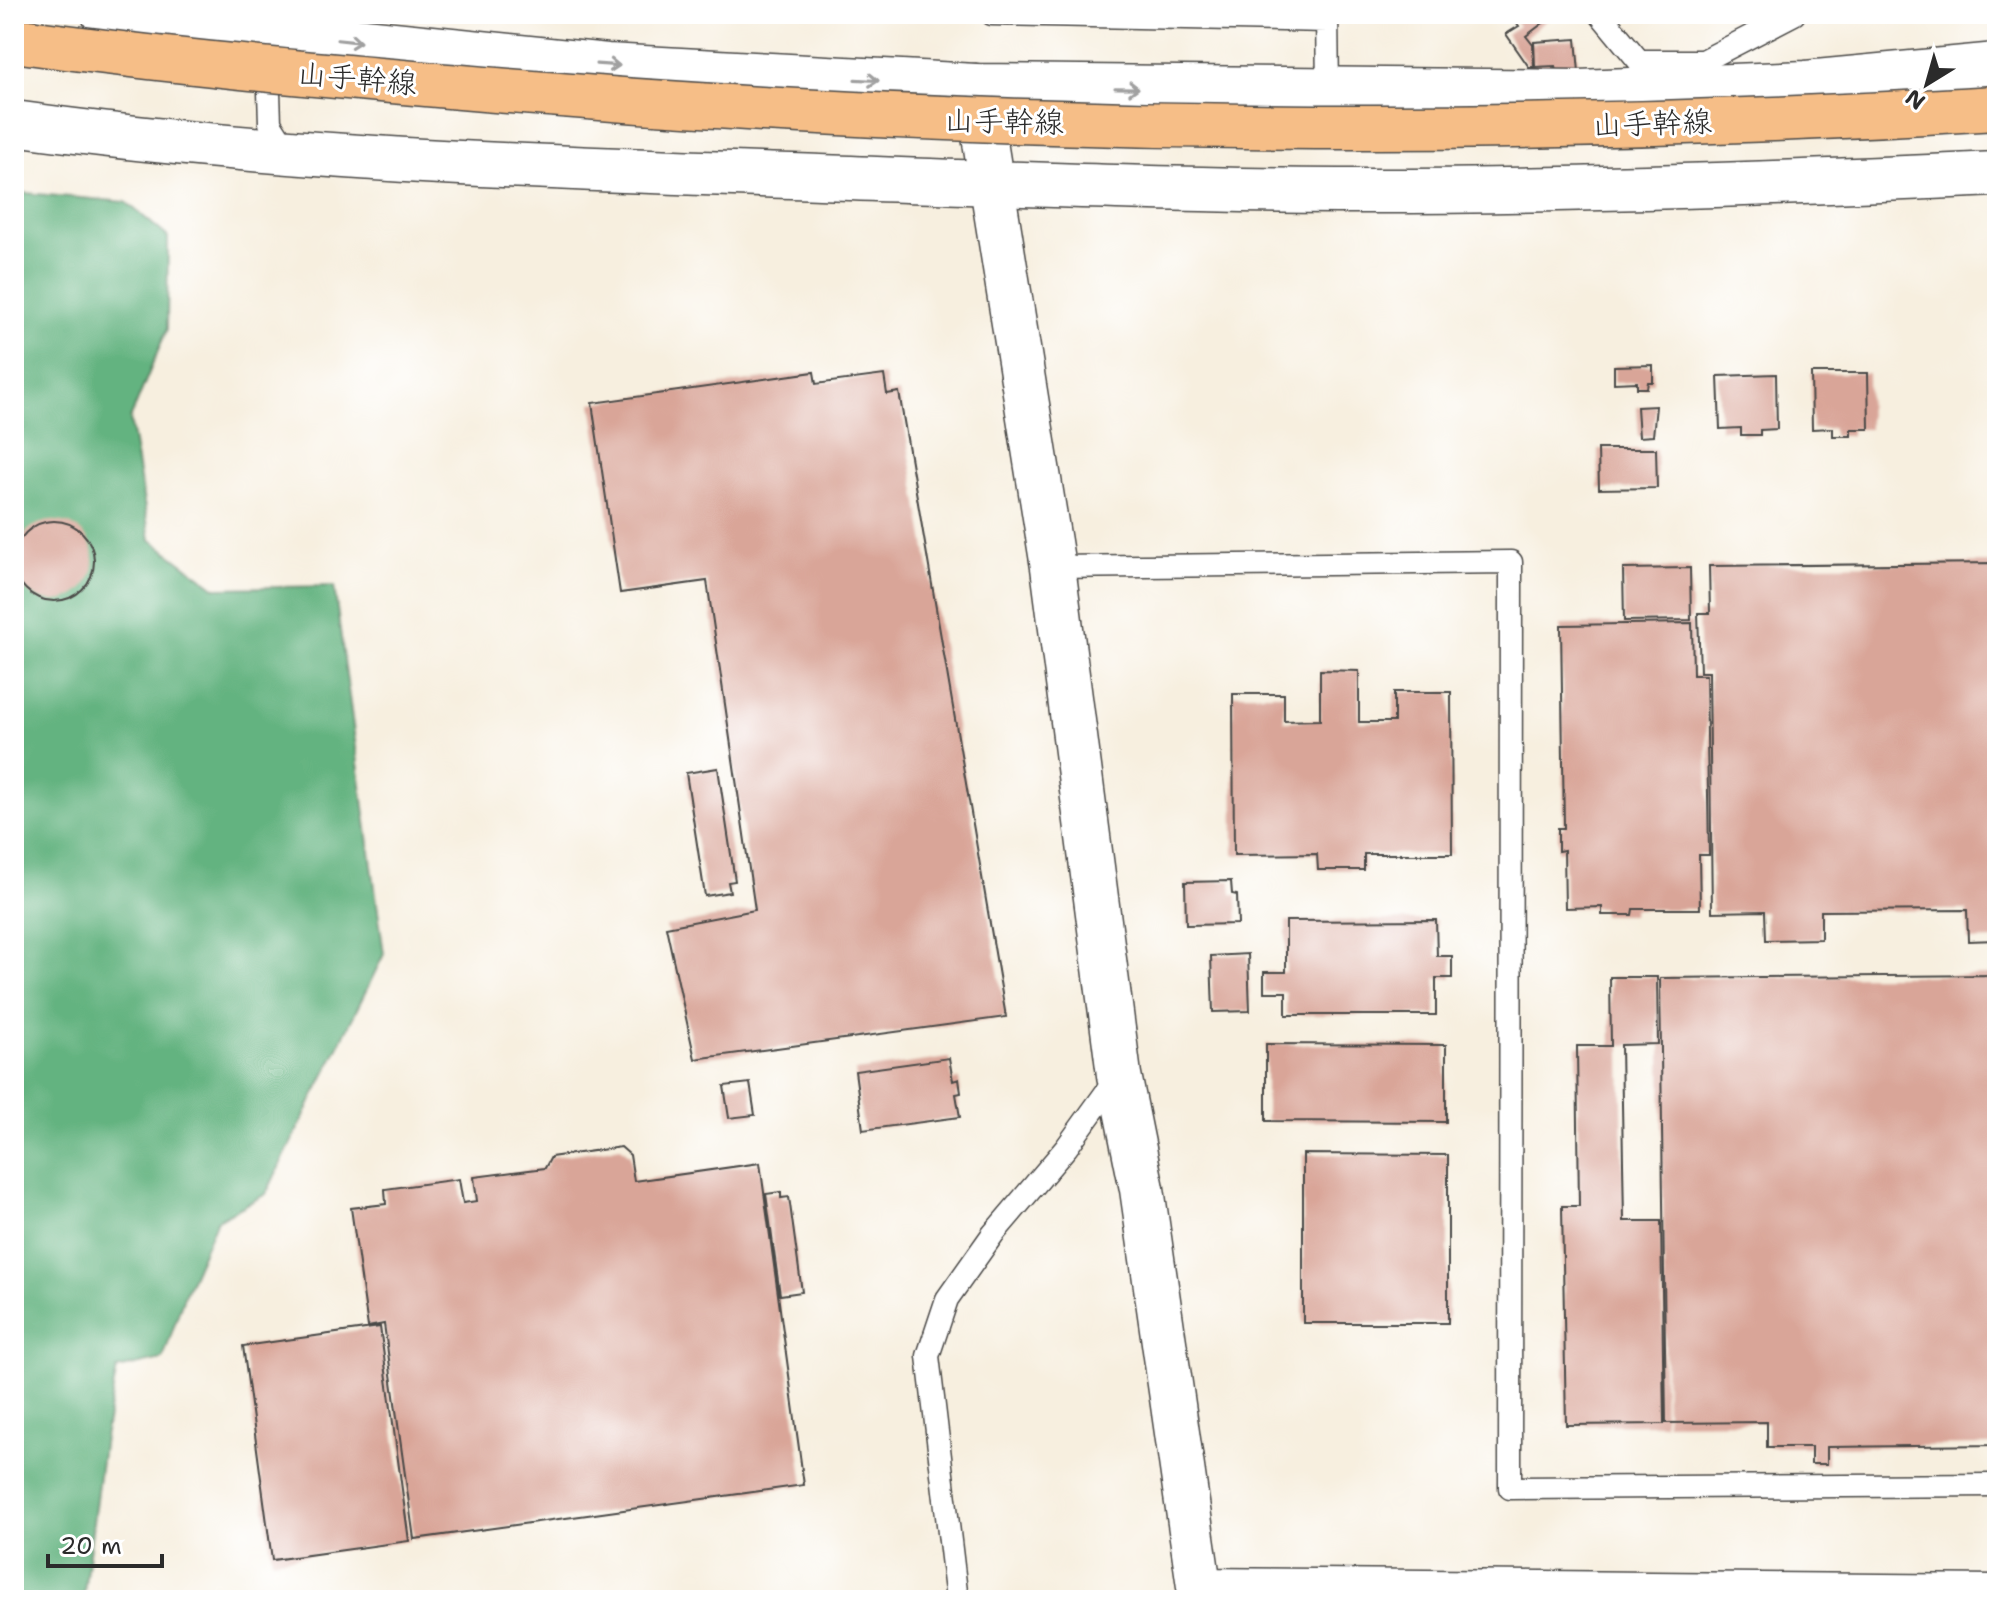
<svg xmlns="http://www.w3.org/2000/svg" width="2011" height="1614" font-family="'Shantell Sans','Klee One',sans-serif">
  <style>
    .forest { fill: #63b380; stroke: #476f56; stroke-width: 2 }
    .building { fill: #d9a598 }
    .lines { fill: none; stroke-linecap: round; stroke-linejoin: round }
    .service-casing { stroke: #4a4846; stroke-width: 25 }
    .minor-casing { stroke: #4a4846; stroke-width: 47 }
    .tertiary-casing { stroke: #4a4846; stroke-width: 47 }
    .service { stroke: #fff; stroke-width: 22 }
    .minor { stroke: #fff; stroke-width: 44 }
    .tertiary { stroke: #fff; stroke-width: 44 }
    .primary-bridge-casing { stroke: #4a4846; stroke-width: 47; stroke-linecap: butt }
    .primary-bridge { stroke: #f6be87; stroke-width: 44 }
    .oneway { stroke: #a0a0a0 }
    .labels { text-anchor: middle; dominant-baseline: central; stroke-width: 6; stroke-linejoin: round; paint-order: stroke }
    .street-label { font-size: 30px; fill: #2b2b2b; stroke: #fff }
  </style>
  <rect width="100%" height="100%" fill="#fff"/>
  <filter id="ink" filterUnits="userSpaceOnUse"><feTurbulence type="fractalNoise" baseFrequency=".0125" numOctaves="2"/><feDisplacementMap in="SourceGraphic" scale="16" xChannelSelector="R" yChannelSelector="G"/><feConvolveMatrix kernelMatrix="1 2 1 2 8 2 1 2 1" color-interpolation-filters="sRGB"/></filter>
  <filter id="wash" filterUnits="userSpaceOnUse"><feTurbulence type="fractalNoise" baseFrequency=".006" numOctaves="4" result="noise"/><feDisplacementMap in="SourceGraphic" scale="32" xChannelSelector="R" yChannelSelector="G"/><feGaussianBlur stdDeviation="1.8" result="paint"/><feColorMatrix in="noise" values="0 0 0 0 0 0 0 0 0 0 0 0 0 0 0 0 0 1.4 0 .05"/><feComposite in="paint" operator="in"/></filter>
  <g filter="url(#wash)">
    <rect width="100%" height="100%" fill="#f7efdf"/>
    <!-- forest -->
    <path class="forest" d="M 14,192 L 126,202 L 168,237 L 167,329 L 130,419 L 150,539 L 216,588 L 334,586 L 384,954 L 266,1194 L 217,1220 L 185,1293 L 163,1359 L 117,1369 L 104,1437 L 83,1600 L 14,1600 Z"/>
    <g id="blocks">
      <!-- building -->
      <path class="building" d="M 1510,14 L 1555,14 L 1526,36 L 1533,45 L 1534,67 L 1529,67 L 1506,34 L 1519,26 Z
        M 1576,39 L 1579,72 L 1556,73 L 1555,66 L 1535,67 L 1534,42 Z
        M 1653,365 L 1653,382 L 1648,382 L 1647,388 L 1637,388 L 1637,382 L 1614,383 L 1614,366 Z
        M 814,372 L 816,384 L 884,375 L 887,394 L 899,392 L 1006,1017 L 695,1059 L 666,927 L 755,910 L 707,581 L 620,593 L 592,403 Z
        M 1811,373 L 1868,373 L 1869,429 L 1851,429 L 1851,436 L 1833,436 L 1833,428 L 1812,429 Z
        M 1776,374 L 1777,429 L 1760,430 L 1760,435 L 1741,435 L 1741,428 L 1720,429 L 1718,376 Z
        M 1656,406 L 1653,436 L 1639,437 L 1637,407 Z
        M 1598,449 L 1656,449 L 1657,488 L 1599,489 Z
        M14 561a40 40 0 1 1 80 0a40 40 0 1 1-80 0Z
        M 1997,563 L 1997,940 L 1968,941 L 1967,910 L 1821,911 L 1821,939 L 1766,940 L 1765,911 L 1712,912 L 1709,672 L 1700,672 L 1698,613 L 1710,613 L 1709,566 Z
        M 1690,568 L 1691,620 L 1624,621 L 1623,569 Z
        M 1692,623 L 1693,675 L 1706,675 L 1709,855 L 1699,855 L 1700,909 L 1633,909 L 1632,915 L 1602,915 L 1602,907 L 1565,908 L 1564,850 L 1558,851 L 1558,828 L 1564,828 L 1561,625 Z
        M 1320,670 L 1359,671 L 1359,722 L 1394,722 L 1394,692 L 1451,692 L 1452,854 L 1364,854 L 1364,870 L 1318,870 L 1317,854 L 1234,855 L 1233,694 L 1284,694 L 1284,721 L 1320,720 Z
        M 718,768 L 735,881 L 728,882 L 730,892 L 705,896 L 686,773 Z
        M 1231,881 L 1232,894 L 1237,895 L 1238,924 L 1186,925 L 1185,882 Z
        M 1436,920 L 1437,956 L 1452,956 L 1452,978 L 1436,978 L 1436,1015 L 1286,1015 L 1286,992 L 1264,992 L 1264,972 L 1286,972 L 1286,921 Z
        M 1248,954 L 1250,1011 L 1213,1012 L 1211,956 Z
        M 1997,975 L 1997,1445 L 1827,1447 L 1827,1464 L 1811,1464 L 1811,1447 L 1767,1447 L 1767,1422 L 1666,1423 L 1660,978 Z
        M 1610,977 L 1657,977 L 1658,1044 L 1621,1045 L 1624,1221 L 1661,1221 L 1664,1424 L 1566,1425 L 1562,1206 L 1579,1206 L 1577,1046 L 1611,1046 Z
        M 1266,1044 L 1446,1045 L 1446,1122 L 1266,1121 Z
        M 949,1058 L 953,1081 L 959,1079 L 961,1093 L 956,1094 L 960,1117 L 863,1130 L 855,1071 Z
        M 750,1083 L 755,1115 L 729,1118 L 724,1086 Z
        M 621,1147 L 630,1155 L 634,1181 L 760,1163 L 804,1485 L 414,1539 L 384,1324 L 368,1327 L 351,1208 L 386,1204 L 385,1189 L 459,1179 L 463,1203 L 477,1201 L 474,1177 L 545,1168 L 551,1157 Z
        M 1303,1154 L 1448,1155 L 1448,1323 L 1303,1323 Z
        M 781,1192 L 781,1198 L 789,1197 L 802,1292 L 780,1295 L 766,1194 Z
        M 380,1327 L 409,1541 L 272,1560 L 243,1346 Z"/>
    </g>
  </g>
  <g filter="url(#ink)">
    <use href="#blocks" fill-opacity="0" stroke="#4a4846" stroke-width="2"/>
    <g class="lines">
      <!-- service casing -->
      <g class="service-casing">
        <path id="service" d="M 992,14 L 1327,21
          M 1327,14 L 1328,91
          M 1601,15 L 1639,61 L 1703,61 L 1794,14
          M 268,61 L 270,123 L 288,151
          M 1053,567 L 1511,562 L 1510,1488 L 1997,1485
          M 957,1600 L 928,1356 L 947,1299 L 993,1234 L 1066,1148 L 1118,1076"/>
      </g>
      <!-- minor casing -->
      <g class="minor-casing">
        <path id="minor" d="M 104,14 L 607,66 L 976,86 L 1579,92 L 1806,83 L 1997,65
          M 14,123 C 280,160 551,168 820,177 C 993,183 1166,190 1339,191 C 1558,192 1778,184 1997,174"/>
      </g>
      <!-- tertiary casing -->
      <g class="tertiary-casing">
        <path id="tertiary" d="M 976,86 L 1053,567 L 1119,1075 L 1142,1189 L 1201,1600
          M 1200,1590 L 1997,1597"/>
      </g>
      <!-- service -->
      <use href="#service" class="service"/>
      <!-- minor -->
      <use href="#minor" class="minor"/>
      <!-- tertiary -->
      <use href="#tertiary" class="tertiary"/>
      <!-- primary-bridge casing -->
      <g class="primary-bridge-casing">
        <path id="primary-bridge" d="M 14,40 C 163,61 311,74 461,87 C 972,132 1485,139 1997,108"/>
      </g>
      <!-- primary-bridge -->
      <use href="#primary-bridge" class="primary-bridge"/>
    </g>
    <!-- one-way arrows -->
    <defs><path id="oneway-shaft" d="M-6 0H5M1.5-3L5.5 0L1.5 3" fill="none" stroke-width="1.6" stroke-linecap="round" stroke-linejoin="round" transform="scale(2)"/></defs>
    <g class="oneway">
      <use href="#oneway-shaft" transform="translate(349 41) rotate(6)"/>
      <use href="#oneway-shaft" transform="translate(608 65) rotate(4)"/>
      <use href="#oneway-shaft" transform="translate(867 80) rotate(3)"/>
      <use href="#oneway-shaft" transform="translate(1127 88) rotate(1)"/>
    </g>
  </g>
  <g class="labels">
    <!-- street labels -->
    <g class="street-label">
      <text transform="translate(357 78) rotate(5)">山手幹線</text>
      <text transform="translate(1004 121) rotate(1)">山手幹線</text>
      <text transform="translate(1652 123) rotate(-2)">山手幹線</text>
    </g>
  </g>
  <!-- margin -->
  <rect width="2011" height="1614" fill="none" stroke="#fff" stroke-width="48"/>
  <!-- north arrow -->
  <g transform="translate(1927 84) rotate(217)" stroke="#ffffff" stroke-width="6" paint-order="stroke">
  <path d="M0-6L14 30L0 20L-14 30Z" fill="#2b2b2b"/>
  <text y="-12" font-size="22" font-weight="bold" text-anchor="middle" fill="#2b2b2b">N</text>
  </g>
  <!-- scale -->
  <path d="M48 1554v12h114v-12" fill="none" stroke="#2b2b2b" stroke-width="4"/>
  <text x="60" y="1554" font-size="24" fill="#2b2b2b" stroke="#ffffff" stroke-width="6" paint-order="stroke">20 m</text>
</svg>
